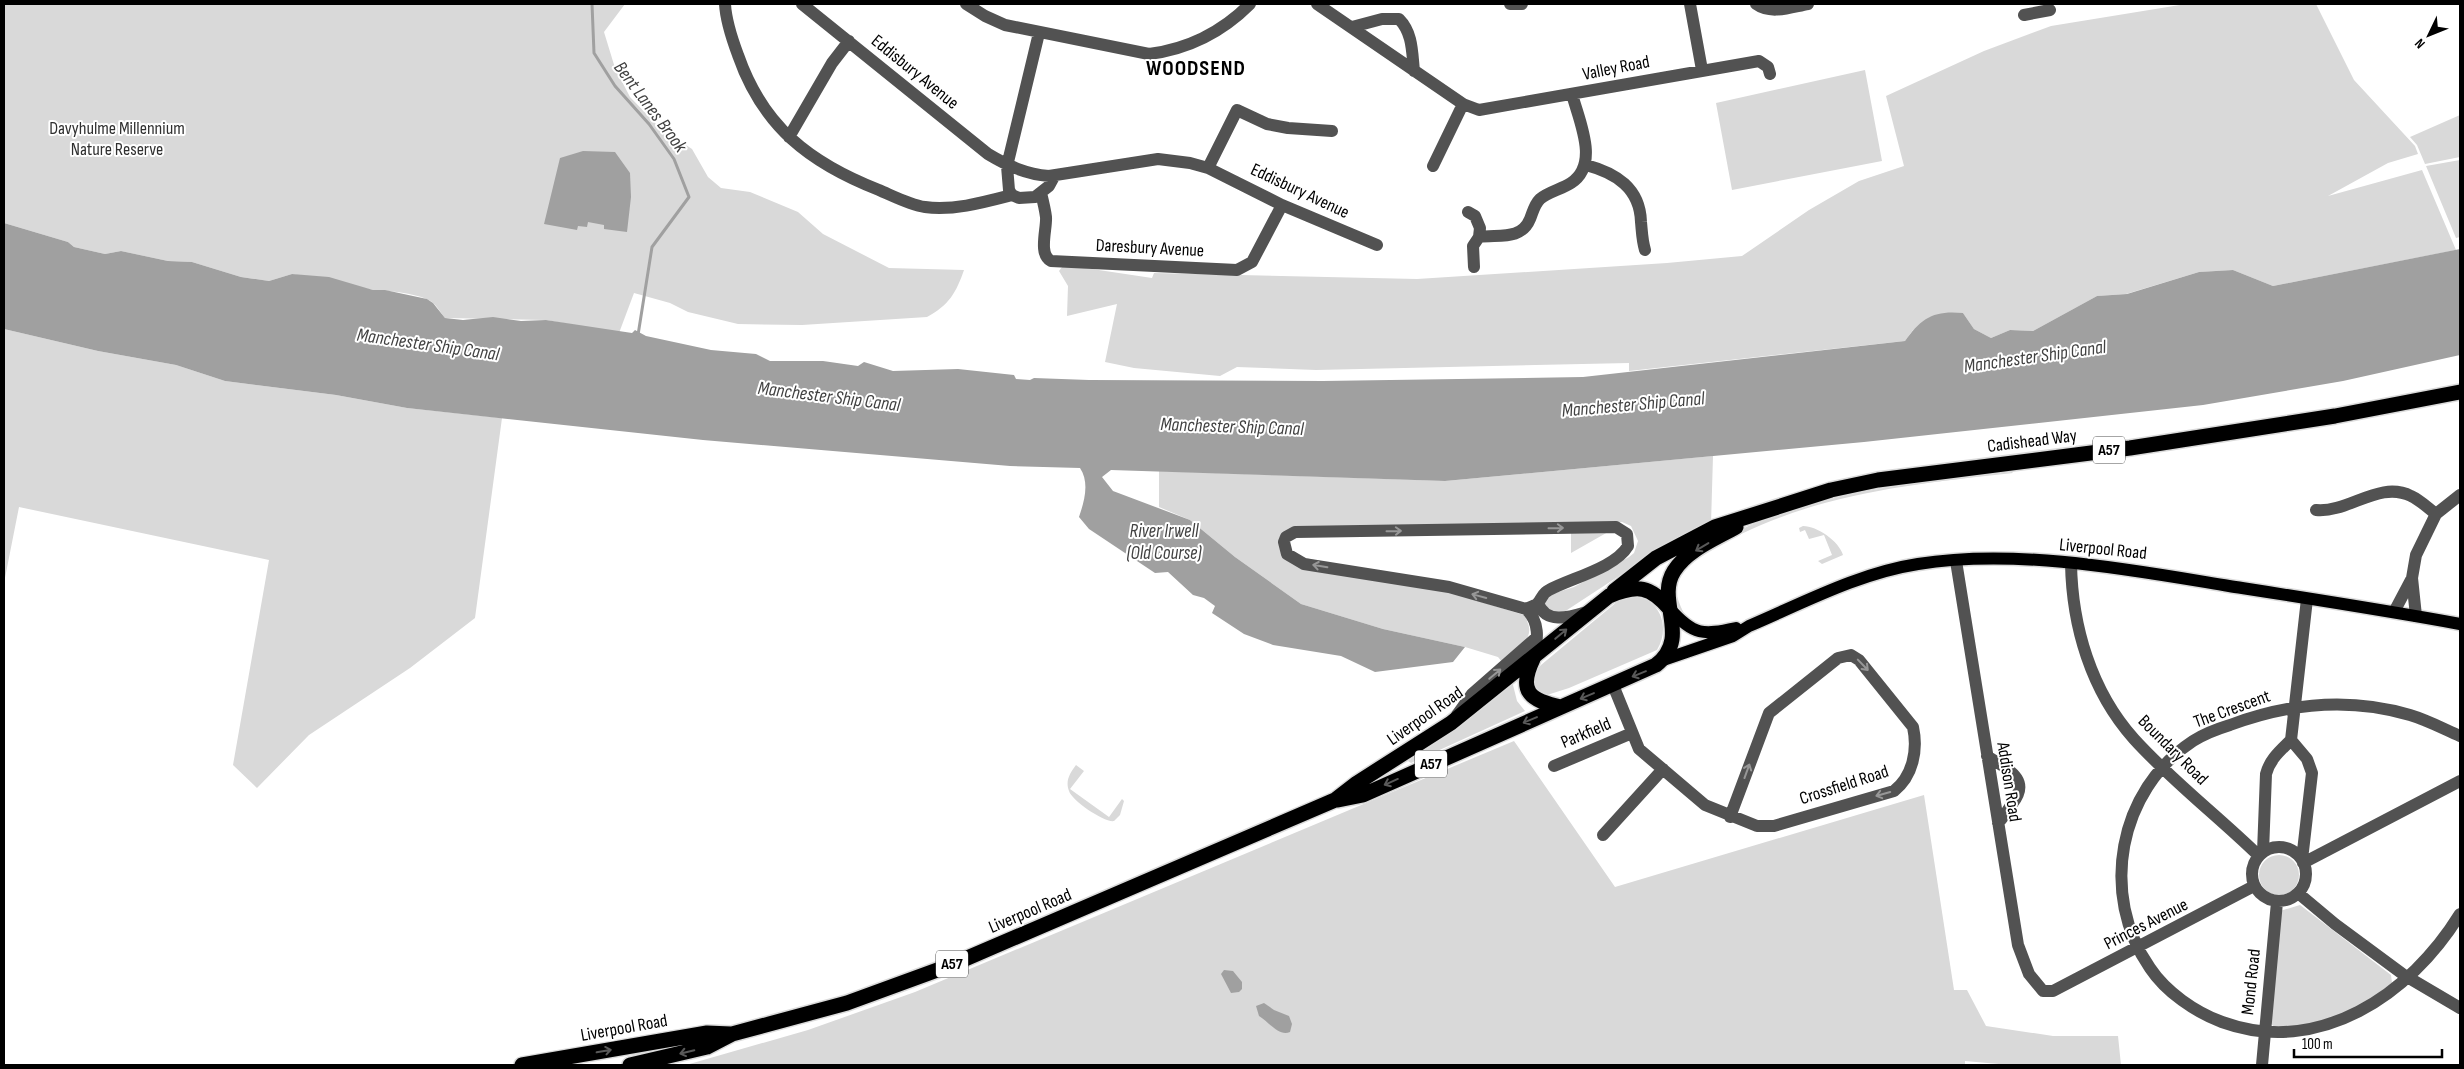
<svg xmlns="http://www.w3.org/2000/svg" width="2464" height="1069" font-family="'Sofia Sans Condensed',sans-serif">
  <style>
    .green { fill: #d9d9d9 }
    .water { fill: #a0a0a0 }
    .lines { fill: none; stroke-linecap: round; stroke-linejoin: round }
    .stream { stroke: #a0a0a0; stroke-width: 3 }
    .major-casing { stroke: #dbdbdb; stroke-width: 15 }
    .highway-casing { stroke: #dbdbdb; stroke-width: 18 }
    .minor { stroke: #525252; stroke-width: 12 }
    .major { stroke: #000; stroke-width: 12 }
    .highway { stroke: #000; stroke-width: 15 }
    .oneway { stroke: #979797 }
    .oneway2 { stroke: #595959 }
    .labels { text-anchor: middle; dominant-baseline: central; stroke-width: 4; stroke-linejoin: round; paint-order: stroke }
    .shield { fill: #fff; stroke: #4c4c4c; stroke-width: 1 }
    .shield-label { font-size: 16px; font-weight: bold; fill: #000 }
    .street-label { font-size: 18px; fill: #000; stroke: #fff }
    .park-label { font-size: 18px; fill: #303030; stroke: #fff }
    .water-label { font-size: 19px; font-style: italic; fill: #414141; stroke: #fff }
    .district-label { font-size: 22px; font-weight: bold; letter-spacing: 1px; fill: #000; stroke: #fff }
  </style>
  <rect width="100%" height="100%" fill="#fff"/>
  <!-- green -->
  <path class="green" d="M 4,4 L 625,4 L 604,32 L 615,68 L 630,97 L 659,127 L 692,149 L 708,177 L 721,188 L 750,192 L 798,212 L 823,234 L 889,268 L 964,270 C 956,293 949,305 927,317 L 802,325 L 738,324 L 688,312 L 670,303 L 634,293 L 619,333 L 546,320 L 445,318 C 441,313 437,306 432,302 C 422,294 386,290 373,290 L 292,274 L 269,281 L 241,277 L 192,262 L 168,261 L 121,251 L 105,254 L 74,247 L 68,242 L 4,223 Z
    M 2186,4 L 2316,4 L 2354,80 L 2415,146 L 2418,154 L 2388,163 L 2328,196 L 2422,170 L 2456,250 L 2273,286 L 2233,270 L 2199,272 L 2126,294 L 2097,296 L 2033,331 L 2010,330 L 1991,338 L 1974,329 L 1963,313 L 1913,330 L 1905,341 L 1629,371 L 1629,363 L 1316,370 L 1237,367 L 1220,376 L 1134,368 L 1105,362 L 1117,304 L 1067,316 L 1068,286 L 1059,271 L 1062,267 L 1072,266 L 1152,278 L 1154,273 L 1417,279 L 1667,263 L 1742,256 L 1809,210 L 1859,181 L 1904,166 L 1886,96 L 1984,51 L 2051,26 Z
    M 1865,70 L 1882,161 L 1732,190 L 1716,103 Z
    M 2460,115 L 2460,157 L 2425,164 L 2417,145 L 2410,137 Z
    M 2460,160 L 2460,237 L 2456,238 L 2426,166 Z
    M 4,329 L 98,351 L 176,365 L 225,381 L 336,395 L 407,408 L 502,418 L 475,618 L 410,668 L 309,735 L 257,788 L 233,765 L 269,560 L 19,507 L 4,583 Z
    M 1713,456 L 1711,524 L 1645,559 L 1564,612 L 1551,612 L 1543,602 L 1552,594 L 1574,587 L 1629,557 L 1634,553 L 1638,541 L 1631,526 L 1622,522 L 1291,528 L 1281,552 L 1449,592 L 1524,615 L 1529,618 L 1527,621 C 1536,640 1516,650 1502,662 L 1498,657 L 1465,647 L 1383,629 L 1301,604 L 1235,557 L 1190,520 L 1159,507 L 1159,471 L 1445,481 Z
    M 2012,472 L 2013,473 C 1903,485 1804,495 1707,552 C 1692,561 1669,573 1676,594 C 1680,604 1683,617 1693,623 L 1692,627 C 1682,619 1679,609 1674,598 C 1662,572 1688,559 1707,547 C 1800,493 1907,483 2012,472 Z
    M 1803,526 C 1817,526 1839,541 1843,555 L 1822,564 L 1818,561 L 1832,555 L 1824,535 L 1809,539 L 1805,530 L 1800,532 L 1799,528 Z
    M 1571,532 L 1608,532 L 1571,553 Z
    M 1632,595 C 1660,598 1671,627 1657,650 L 1569,688 L 1547,695 L 1537,691 L 1532,682 L 1533,674 L 1541,665 L 1618,601 Z
    M 1512,681 L 1517,701 L 1525,711 L 1411,763 L 1408,761 L 1437,742 Z
    M 1514,741 L 1615,887 L 1924,795 L 1954,990 L 1967,990 L 1986,1026 L 2053,1036 L 2118,1036 L 2121,1065 L 2010,1065 L 1965,1061 L 1965,1065 L 686,1065 L 808,1030 L 915,992 Z
    M 1076,765 L 1084,771 L 1070,789 L 1109,817 L 1122,799 L 1124,801 L 1120,815 L 1114,821 C 1105,823 1072,801 1069,791 C 1065,781 1070,773 1076,765 Z
    M2259 875a20 20 0 1 1 40 0a20 20 0 1 1-40 0Z
    M 2300,905 L 2391,975 L 2392,983 L 2364,1004 L 2324,1023 L 2277,1029 L 2270,1023 L 2280,911 Z"/>
  <!-- water -->
  <path class="water" d="M 583,151 L 615,152 L 630,173 L 631,197 L 627,232 L 604,229 L 604,225 L 588,222 L 587,227 L 578,226 L 577,230 L 544,224 L 560,158 Z
    M 4,223 L 68,242 L 74,247 L 105,254 L 121,251 L 168,261 L 192,262 L 241,277 L 269,281 L 292,274 L 329,277 L 373,290 L 385,290 L 427,299 L 433,303 L 445,318 L 463,320 L 493,317 L 521,321 L 546,320 L 632,333 L 635,330 L 646,336 L 711,350 L 756,354 L 770,361 L 823,361 L 858,366 L 864,362 L 893,371 L 958,369 L 1014,375 L 1016,379 L 1030,380 L 1034,378 L 1089,380 L 1323,381 L 1583,377 L 1905,341 C 1921,318 1934,310 1963,313 L 1974,329 L 1991,338 L 2010,330 L 2033,331 L 2097,296 L 2127,294 L 2199,272 L 2233,270 L 2273,286 L 2460,249 L 2460,355 L 2343,381 L 2203,405 L 1864,442 L 1445,481 L 1111,470 L 1102,477 L 1113,491 L 1190,520 L 1235,557 L 1301,604 L 1383,629 L 1465,647 L 1453,662 L 1375,672 L 1341,656 L 1273,645 L 1244,634 L 1212,613 L 1215,606 L 1204,598 L 1193,595 L 1168,572 L 1155,573 L 1089,529 L 1079,517 C 1084,502 1090,483 1080,468 L 1010,466 L 703,440 L 407,408 L 336,395 L 225,381 L 176,365 L 98,351 L 4,329 Z
    M 1224,970 L 1233,971 L 1242,982 L 1242,989 L 1239,992 L 1231,993 L 1221,974 Z
    M 1264,1003 L 1274,1010 L 1289,1016 L 1292,1024 L 1290,1032 C 1279,1037 1269,1022 1259,1016 L 1256,1006 Z"/>
  <g class="lines">
    <!-- stream -->
    <path class="stream" d="M 592,4 L 594,53 L 615,86 L 649,124 L 674,159 L 689,197 L 652,247 L 638,335"/>
    <!-- major casing -->
    <g class="major-casing">
      <path id="major" d="M 1670,609 C 1694,636 1703,635 1736,628
        M 1663,660 L 1733,636 L 1749,626 C 1803,603 1859,573 1918,564 C 2017,548 2132,570 2229,586 C 2306,598 2384,610 2460,624"/>
    </g>
    <!-- highway casing -->
    <g class="highway-casing">
      <path id="highway" d="M 1614,591 L 1656,558 L 1715,527 L 1831,490 L 1878,480 L 2130,448 L 2335,416 L 2460,392
        M 1533,659 C 1518,691 1529,700 1561,707
        M 1338,800 L 1363,795 L 1656,665 C 1692,637 1655,601 1674,571 C 1687,550 1715,539 1736,527
        M 522,1065 L 707,1033 L 731,1034
        M 630,1065 L 707,1047 L 732,1034 L 847,1003 L 951,965 L 1335,800 L 1357,783 L 1451,723 L 1609,596 C 1638,584 1650,586 1670,609"/>
    </g>
    <!-- minor -->
    <path class="minor" d="M 725,4 C 726,22 732,39 738,55 C 763,127 810,163 879,190 C 893,196 910,205 925,207 C 953,211 985,202 1012,195
      M 802,4 L 988,154 C 1008,166 1026,174 1049,176 L 1158,159 L 1190,163 L 1208,168 L 1282,205 L 1377,245
      M 966,4 L 985,16 L 1005,25 L 1149,54 C 1189,49 1221,33 1250,4
      M 1317,4 L 1463,104 L 1479,110 L 1759,61 L 1768,67 L 1770,74
      M 1510,4 L 1522,4
      M 1690,4 L 1702,70
      M 1756,4 C 1771,15 1791,7 1808,4
      M 2024,15 L 2050,10
      M 1352,27 L 1382,19 L 1399,19 C 1413,33 1412,53 1414,71
      M 1039,33 L 1007,166 L 1009,190 L 1012,195 L 1019,198 L 1035,197 L 1049,186 L 1055,175
      M 789,137 L 832,63 L 849,41
      M 1586,165 C 1616,173 1640,188 1641,222 C 1642,232 1642,240 1645,250
      M 1433,166 L 1463,104
      M 1208,168 L 1237,110 L 1267,124 L 1288,128 L 1332,131
      M 1041,193 C 1043,201 1045,209 1046,217 C 1047,229 1038,254 1051,261 L 1237,270 L 1252,262 L 1282,205
      M 1468,212 L 1475,216 L 1480,228 L 1479,237 L 1473,246 L 1474,267
      M 1479,237 C 1498,234 1521,241 1530,219 C 1533,212 1534,205 1540,199 C 1548,192 1562,189 1571,183 C 1600,164 1579,121 1572,94
      M 2316,510 C 2349,513 2379,480 2411,496 C 2420,500 2428,508 2436,514
      M 1956,561 L 2018,945 L 2029,974 L 2043,991 L 2053,991 L 2254,886
      M 2071,563 C 2072,626 2091,691 2134,739 C 2172,781 2218,816 2259,856
      M 2412,578 L 2416,616
      M 1538,603 C 1546,625 1570,617 1587,612
      M 1526,609 C 1529,607 1534,606 1537,604 C 1542,599 1542,593 1549,590 C 1571,578 1615,568 1628,546 L 1627,534 L 1616,527 L 1295,532 L 1286,537 L 1284,542 L 1287,554 L 1304,564 L 1449,587 L 1526,609 C 1540,622 1538,639 1534,657
      M 2394,612 L 2412,578 L 2416,555 L 2436,514 L 2460,495
      M 1613,685 L 1639,749 L 1705,805 L 1757,826 L 1774,826 L 1894,791 C 1913,776 1918,750 1913,727 L 1859,660 L 1851,655 L 1838,658 L 1769,713 L 1730,817
      M 1457,715 L 1472,694 L 1536,638
      M 2460,736 C 2444,729 2427,720 2410,715 C 2349,697 2289,703 2230,725 C 2217,729 2204,734 2193,741 C 2118,790 2099,895 2150,968 C 2166,992 2195,1012 2222,1022 C 2319,1057 2410,995 2460,914
      M 2291,740 L 2307,759 L 2312,773 L 2303,851 L 2300,857
      M 1987,756 C 2007,769 2032,779 2012,804 C 2007,811 2004,817 1998,823
      M 1554,766 L 1632,733
      M 1603,835 L 1663,769
      M2252 874a27 27 0 1 1 54 0a27 27 0 1 1-54 0Z
      M 2263,852 L 2266,774 C 2270,759 2280,751 2291,740 L 2307,599
      M 2303,863 L 2460,781
      M 2298,893 L 2335,924 L 2404,975 L 2460,1008
      M 2262,1065 L 2277,902"/>
    <!-- major -->
    <use href="#major" class="major"/>
    <!-- highway -->
    <use href="#highway" class="highway"/>
  </g>
  <!-- one-way arrows -->
  <defs><path id="oneway-shaft" d="M-6 0H5M1.5-3L5.5 0L1.5 3" fill="none" stroke-width="1.6" stroke-linecap="round" stroke-linejoin="round" transform="scale(1.25)"/></defs>
  <g class="oneway">
    <use href="#oneway-shaft" transform="translate(1556 528) rotate(-1)"/>
    <use href="#oneway-shaft" transform="translate(1394 531) rotate(-1)"/>
    <use href="#oneway-shaft" transform="translate(1320 566) rotate(-171)"/>
    <use href="#oneway-shaft" transform="translate(1479 596) rotate(-165)"/>
    <use href="#oneway-shaft" transform="translate(1863 665) rotate(46)"/>
    <use href="#oneway-shaft" transform="translate(1495 674) rotate(-40)"/>
    <use href="#oneway-shaft" transform="translate(1747 771) rotate(-70)"/>
    <use href="#oneway-shaft" transform="translate(1883 794) rotate(164)"/>
  </g>
  <g class="oneway2">
    <use href="#oneway-shaft" transform="translate(1702 547) rotate(149)"/>
    <use href="#oneway-shaft" transform="translate(1561 634) rotate(-40)"/>
    <use href="#oneway-shaft" transform="translate(1639 674) rotate(158)"/>
    <use href="#oneway-shaft" transform="translate(1587 696) rotate(157)"/>
    <use href="#oneway-shaft" transform="translate(1530 720) rotate(157)"/>
    <use href="#oneway-shaft" transform="translate(1391 782) rotate(156)"/>
    <use href="#oneway-shaft" transform="translate(604 1051) rotate(-10)"/>
    <use href="#oneway-shaft" transform="translate(687 1052) rotate(167)"/>
  </g>
  <g class="labels">
    <!-- shield labels -->
    <g class="shield">
      <rect x="2093" y="436.5" width="32" height="27" rx="4"/>
      <rect x="1415" y="750.5" width="32" height="27" rx="4"/>
      <rect x="936" y="950.5" width="32" height="27" rx="4"/>
    </g>
    <g class="shield-label">
      <text x="2109" y="450">A57</text>
      <text x="1431" y="764">A57</text>
      <text x="952" y="964">A57</text>
    </g>
    <!-- street labels -->
    <g class="street-label">
      <text transform="translate(1616 68) rotate(-11)">Valley Road</text>
      <text transform="translate(915 72) rotate(39)">Eddisbury Avenue</text>
      <text transform="translate(1300 191) rotate(25)">Eddisbury Avenue</text>
      <text transform="translate(1150 248) rotate(3)">Daresbury Avenue</text>
      <text transform="translate(2032 441) rotate(-7)">Cadishead Way</text>
      <text transform="translate(2103 549) rotate(6)">Liverpool Road</text>
      <text transform="translate(2232 709) rotate(-20)">The Crescent</text>
      <text transform="translate(1425 716) rotate(-35)">Liverpool Road</text>
      <text transform="translate(1586 733) rotate(-23)">Parkfield</text>
      <text transform="translate(2173 750) rotate(45)">Boundary Road</text>
      <text transform="translate(2009 782) rotate(81)">Addison Road</text>
      <text transform="translate(1844 785) rotate(-18)">Crossfield Road</text>
      <text transform="translate(1030 911) rotate(-23)">Liverpool Road</text>
      <text transform="translate(2146 924) rotate(-27)">Princes Avenue</text>
      <text transform="translate(2251 982) rotate(-84)">Mond Road</text>
      <text transform="translate(624 1028) rotate(-10)">Liverpool Road</text>
    </g>
    <!-- park labels -->
    <g class="park-label">
      <text x="117" y="128">Davyhulme Millennium<tspan x="117" dy="21">Nature Reserve</tspan></text>
    </g>
    <!-- water labels -->
    <g class="water-label">
      <text transform="translate(650 107) rotate(53)">Bent Lanes Brook</text>
      <text transform="translate(428 345) rotate(8)">Manchester Ship Canal</text>
      <text transform="translate(2035 357) rotate(-8)">Manchester Ship Canal</text>
      <text transform="translate(829 397) rotate(7)">Manchester Ship Canal</text>
      <text transform="translate(1633 405) rotate(-5)">Manchester Ship Canal</text>
      <text transform="translate(1232 427) rotate(2)">Manchester Ship Canal</text>
      <text x="1164" y="531">River Irwell<tspan x="1164" dy="22">(Old Course)</tspan></text>
    </g>
    <!-- district labels -->
    <g class="district-label">
      <text x="1196" y="68">WOODSEND</text>
    </g>
  </g>
  <!-- border -->
  <rect width="2464" height="1069" fill="none" stroke="#000000" stroke-width="10"/>
  <!-- north arrow -->
  <g transform="translate(2429 35) rotate(227)" stroke="#ffffff" stroke-width="4" paint-order="stroke">
  <path d="M0-4L9 19L0 12L-9 19Z" fill="#000000"/>
  <text y="-8" font-size="14" font-weight="bold" text-anchor="middle" fill="#000000">N</text>
  </g>
  <!-- scale -->
  <path d="M2294 1049v8h148v-8" fill="none" stroke="#000000" stroke-width="2.5"/>
  <text x="2302" y="1049" font-size="15" fill="#000000" stroke="#ffffff" stroke-width="4" paint-order="stroke">100 m</text>
</svg>
